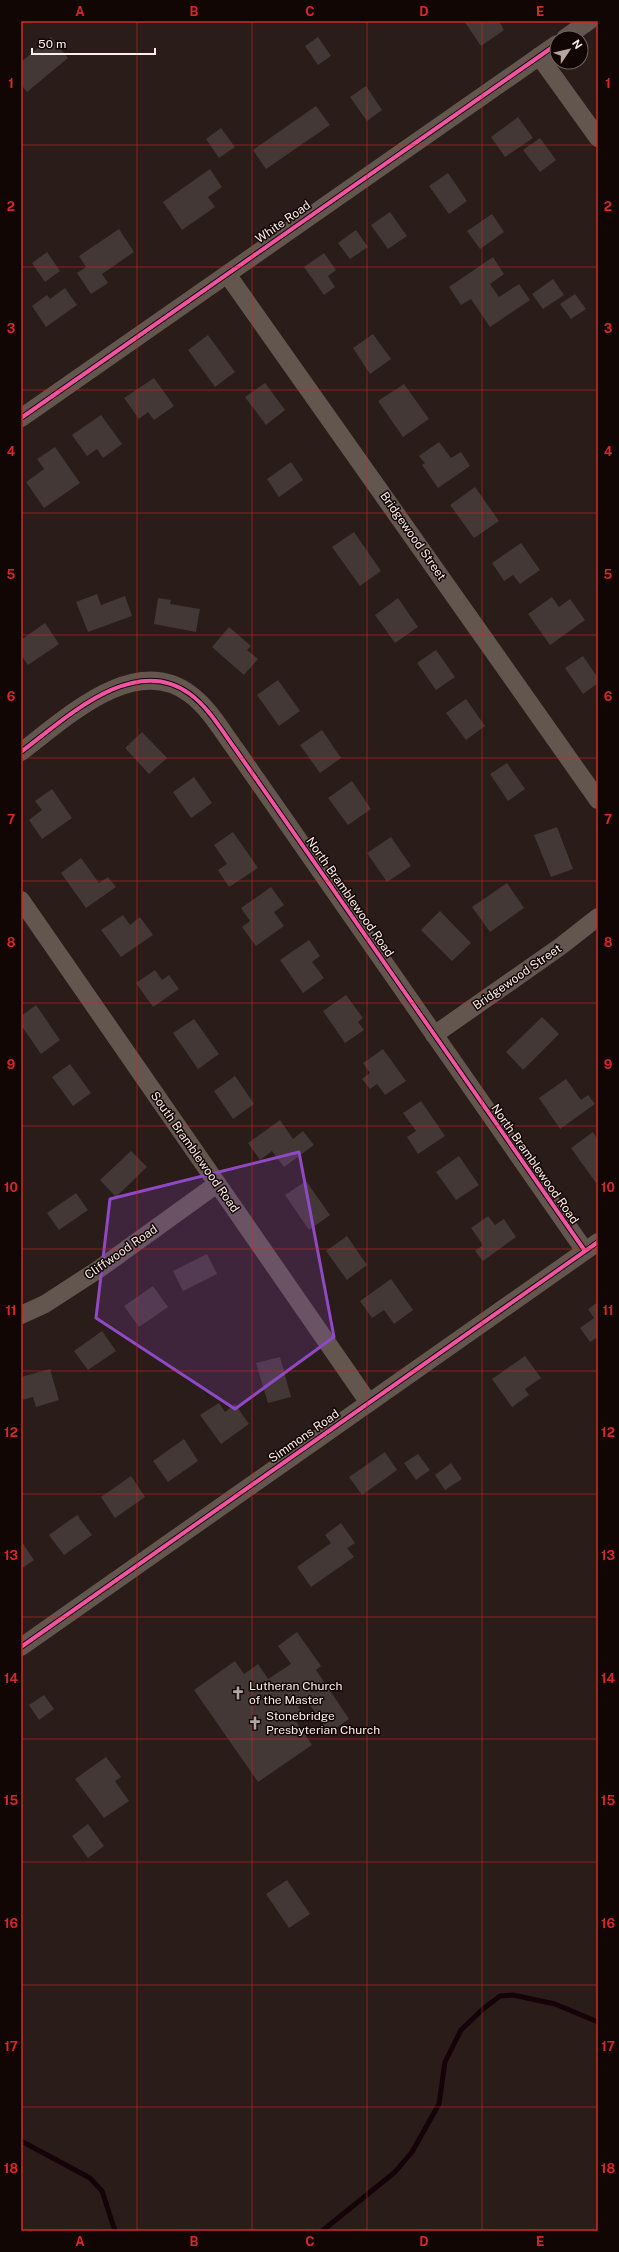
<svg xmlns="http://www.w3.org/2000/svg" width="619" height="2252" font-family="'Public Sans',sans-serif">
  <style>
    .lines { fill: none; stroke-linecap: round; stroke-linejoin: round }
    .stream { stroke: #150309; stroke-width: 5 }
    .building { fill: #433836 }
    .minor { stroke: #62564e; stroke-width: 18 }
    .cycleway-casing { stroke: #110604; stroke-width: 6 }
    .cycleway { stroke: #f153a3; stroke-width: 4 }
    .marked { fill: #8f49c6; fill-opacity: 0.2; stroke: #8f49c6; stroke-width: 3; stroke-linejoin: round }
    .grid { fill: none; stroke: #d62828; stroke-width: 1; stroke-opacity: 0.55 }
    .labels { text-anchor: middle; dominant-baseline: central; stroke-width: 3; stroke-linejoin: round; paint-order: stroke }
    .street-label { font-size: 12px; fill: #feefeb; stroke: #110604 }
    .poi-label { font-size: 12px; fill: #feefeb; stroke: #110604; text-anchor: start }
    .neatline { fill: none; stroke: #d62828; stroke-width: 1.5 }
    .grid-label { font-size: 13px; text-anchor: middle; font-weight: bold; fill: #d62828 }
  </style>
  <rect width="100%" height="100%" fill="#2a1c18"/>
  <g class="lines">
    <!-- stream -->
    <path class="stream" d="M 21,2141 L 90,2178 L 102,2191 L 115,2231
      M 322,2231 L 395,2172 L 412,2152 L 439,2104 L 445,2062 L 461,2030 L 483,2009 L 500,1996 L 513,1995 L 555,2004 L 598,2022"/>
  </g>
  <!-- building -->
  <path class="building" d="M 464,21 L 499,21 L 504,30 L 481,46 Z
    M 51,37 L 68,58 L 27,92 L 21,85 L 21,62 Z
    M 318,37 L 331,56 L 318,65 L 305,46 Z
    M 366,86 L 382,110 L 367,121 L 350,97 Z
    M 316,106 L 330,125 L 266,169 L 253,150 Z
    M 518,117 L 533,138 L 505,157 L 491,137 Z
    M 221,128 L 235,147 L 219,158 L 206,139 Z
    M 540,138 L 556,160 L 540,172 L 523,150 Z
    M 210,169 L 222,187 L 208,197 L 215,207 L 182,230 L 163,202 Z
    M 448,173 L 467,201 L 449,214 L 429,186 Z
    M 390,212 L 407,236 L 388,249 L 371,225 Z
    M 492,214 L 504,232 L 480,249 L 467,231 Z
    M 119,229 L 134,252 L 102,274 L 108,283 L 91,294 L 77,273 L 86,267 L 79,256 Z
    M 356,230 L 368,247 L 350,259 L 338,243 Z
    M 47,252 L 60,271 L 45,282 L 32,263 Z
    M 324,253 L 336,270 L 328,276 L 335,287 L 324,295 L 304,267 Z
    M 493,257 L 504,274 L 490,284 L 499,297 L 519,284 L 530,300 L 490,327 L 471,299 L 461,305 L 449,287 Z
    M 553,279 L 564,295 L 543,309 L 532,294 Z
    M 65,288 L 77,305 L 46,327 L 32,306 L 47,295 L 50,299 Z
    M 575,294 L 586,309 L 571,319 L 560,304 Z
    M 373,334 L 391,359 L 370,374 L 353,348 Z
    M 208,335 L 235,372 L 215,387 L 188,350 Z
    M 154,378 L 174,406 L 154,420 L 148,412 L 139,419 L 124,398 Z
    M 265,383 L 285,410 L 266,425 L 245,397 Z
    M 404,384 L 429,419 L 403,437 L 378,401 Z
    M 101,415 L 122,444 L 103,458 L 97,449 L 87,456 L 72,435 Z
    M 439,442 L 451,458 L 461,452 L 470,466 L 438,488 L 422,465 L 425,463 L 419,456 Z
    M 55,447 L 80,483 L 44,508 L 26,482 L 44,469 L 37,459 Z
    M 291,462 L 303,480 L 279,497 L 267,479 Z
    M 475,487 L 499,521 L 474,538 L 450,505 Z
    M 354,532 L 381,571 L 360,586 L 332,547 Z
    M 521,543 L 540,570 L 520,584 L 513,575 L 504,581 L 492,563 Z
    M 97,594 L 101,605 L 125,596 L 132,616 L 88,632 L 76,602 Z
    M 552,597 L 559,607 L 570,599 L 585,620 L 550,645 L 528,614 Z
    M 158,598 L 171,600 L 170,604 L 200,609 L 196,632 L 154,624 Z
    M 398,598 L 418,627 L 395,643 L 375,615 Z
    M 45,623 L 59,644 L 28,665 L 21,655 L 21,640 Z
    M 229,627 L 251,646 L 247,650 L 258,659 L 244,675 L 212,647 Z
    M 436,650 L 455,677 L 436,690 L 417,663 Z
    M 583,656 L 598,678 L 598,683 L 583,694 L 565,668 Z
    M 278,680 L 300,711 L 279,726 L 257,695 Z
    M 466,699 L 485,726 L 466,740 L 446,713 Z
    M 322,730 L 341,758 L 320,773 L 300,745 Z
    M 142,732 L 167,758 L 149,774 L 125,748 Z
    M 507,763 L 525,789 L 508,801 L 490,774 Z
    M 194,777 L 212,803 L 191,818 L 173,792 Z
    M 352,781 L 371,809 L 348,825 L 328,798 Z
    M 52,789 L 72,818 L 42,839 L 29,820 L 42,810 L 35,801 Z
    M 557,827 L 573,869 L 551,877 L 534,835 Z
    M 233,832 L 258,868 L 229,887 L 218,870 L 227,864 L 214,845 Z
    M 391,837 L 411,866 L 387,882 L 367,853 Z
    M 81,858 L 99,883 L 108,877 L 116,887 L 86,908 L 61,873 Z
    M 507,883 L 524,908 L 490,932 L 472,907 Z
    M 271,887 L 284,905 L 274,912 L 284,926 L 256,946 L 242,927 L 250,921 L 241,908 Z
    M 440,911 L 471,943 L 452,961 L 421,930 Z
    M 123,915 L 130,925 L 140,917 L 153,935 L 121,957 L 101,930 Z
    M 309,940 L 320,956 L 312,962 L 324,978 L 303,993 L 280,960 Z
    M 155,970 L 162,980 L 169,975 L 179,989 L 153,1007 L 136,983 Z
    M 346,995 L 363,1018 L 358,1022 L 364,1030 L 345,1043 L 323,1011 Z
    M 36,1005 L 60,1040 L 41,1054 L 21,1025 L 21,1016 Z
    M 542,1017 L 559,1034 L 523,1070 L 506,1052 Z
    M 194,1019 L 219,1054 L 198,1069 L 173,1033 Z
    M 383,1049 L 406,1081 L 385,1095 L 377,1084 L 370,1089 L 362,1079 L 370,1073 L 363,1063 Z
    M 70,1064 L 91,1093 L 73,1106 L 52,1077 Z
    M 235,1076 L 254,1104 L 233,1119 L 214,1091 Z
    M 566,1079 L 581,1100 L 588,1095 L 595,1104 L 560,1129 L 539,1098 Z
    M 421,1101 L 445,1136 L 418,1154 L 407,1137 L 416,1131 L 403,1113 Z
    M 280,1120 L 293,1139 L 303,1131 L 314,1145 L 284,1167 L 272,1151 L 260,1160 L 248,1143 Z
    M 593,1132 L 598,1140 L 598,1182 L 596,1183 L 571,1148 Z
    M 131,1151 L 147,1167 L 116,1197 L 100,1180 Z
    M 459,1156 L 479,1185 L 456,1200 L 436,1172 Z
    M 306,1181 L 330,1215 L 309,1230 L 285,1195 Z
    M 76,1193 L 88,1210 L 59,1230 L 47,1213 Z
    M 488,1216 L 495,1225 L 504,1219 L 516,1237 L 483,1261 L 475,1251 L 483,1245 L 471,1228 Z
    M 347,1236 L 367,1265 L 347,1280 L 326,1251 Z
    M 207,1254 L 217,1274 L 183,1291 L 173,1271 Z
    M 391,1279 L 413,1310 L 394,1324 L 384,1310 L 372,1318 L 360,1301 Z
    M 153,1286 L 168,1307 L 139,1327 L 124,1306 Z
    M 598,1302 L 598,1337 L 590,1342 L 580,1328 L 594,1318 L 588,1309 Z
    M 102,1331 L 116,1351 L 88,1370 L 74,1351 Z
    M 525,1356 L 541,1378 L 525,1389 L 529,1395 L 512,1407 L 492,1379 Z
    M 280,1357 L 291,1397 L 268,1403 L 256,1363 Z
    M 50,1369 L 59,1400 L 36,1407 L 33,1397 L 22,1400 L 21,1377 Z
    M 219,1403 L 225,1412 L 235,1404 L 249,1424 L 221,1444 L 200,1415 Z
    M 184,1439 L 198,1461 L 168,1482 L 153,1461 Z
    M 385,1452 L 397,1470 L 362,1495 L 349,1477 Z
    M 418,1454 L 430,1470 L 416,1480 L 404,1463 Z
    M 451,1463 L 462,1479 L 445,1490 L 435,1475 Z
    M 131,1476 L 145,1497 L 115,1518 L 101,1497 Z
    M 77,1515 L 92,1535 L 64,1555 L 49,1535 Z
    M 341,1523 L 355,1543 L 347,1548 L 354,1557 L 311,1587 L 297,1567 L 331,1543 L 325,1535 Z
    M 21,1541 L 34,1560 L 21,1569 Z
    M 297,1632 L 321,1666 L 316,1670 L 349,1719 L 329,1733 L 307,1701 L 298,1707 L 301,1711 L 293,1717 L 312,1745 L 258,1782 L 194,1690 L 235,1661 L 244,1674 L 258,1664 L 268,1679 L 291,1664 L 278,1646 Z
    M 44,1695 L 54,1709 L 39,1720 L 29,1705 Z
    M 106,1757 L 121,1777 L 115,1781 L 129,1801 L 104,1818 L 75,1779 Z
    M 88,1824 L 104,1846 L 88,1858 L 72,1836 Z
    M 287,1880 L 310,1914 L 289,1928 L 266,1894 Z"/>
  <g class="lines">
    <!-- minor -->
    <path class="minor" d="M 565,38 L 589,21
      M 539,56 L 598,138
      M 227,274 L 598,800
      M 21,418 L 557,44
      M 21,752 C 65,719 134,652 190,694 C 209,708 222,731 236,750 L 585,1251
      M 21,900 L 369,1403
      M 434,1035 L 561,946 L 598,917
      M 21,1315 L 45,1304 L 99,1269 L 217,1184
      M 21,1647 L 598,1242"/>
    <!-- cycleway casing -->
    <g class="cycleway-casing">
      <path id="cycleway" d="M 21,418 L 557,44
        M 21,752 C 65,719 134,652 190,694 C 209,708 222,731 236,750 L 585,1251
        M 21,1647 L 598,1242"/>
    </g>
    <!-- cycleway -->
    <use href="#cycleway" class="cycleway"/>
  </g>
  <!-- marked area -->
  <path class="marked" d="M 299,1152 L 334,1337 L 235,1409 L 96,1318 L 110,1199 Z"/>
  <!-- grid -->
  <path class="grid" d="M 137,21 L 137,2231M 252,21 L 252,2231M 367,21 L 367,2231M 482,21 L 482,2231M 21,145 L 598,145M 21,267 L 598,267M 21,390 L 598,390M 21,513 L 598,513M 21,635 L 598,635M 21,758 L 598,758M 21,881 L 598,881M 21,1003 L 598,1003M 21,1126 L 598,1126M 21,1249 L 598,1249M 21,1371 L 598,1371M 21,1494 L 598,1494M 21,1617 L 598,1617M 21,1739 L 598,1739M 21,1862 L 598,1862M 21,1985 L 598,1985M 21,2107 L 598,2107"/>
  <!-- icons -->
  <defs>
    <g id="church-bare" transform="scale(1.08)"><path d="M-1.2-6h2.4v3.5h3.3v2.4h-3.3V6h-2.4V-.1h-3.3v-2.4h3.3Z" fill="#b4a5a1" stroke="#110604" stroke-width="2.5" paint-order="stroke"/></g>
  </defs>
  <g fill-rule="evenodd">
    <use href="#church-bare" x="238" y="1693"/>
    <use href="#church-bare" x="255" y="1723"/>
  </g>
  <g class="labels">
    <!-- street labels -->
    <g class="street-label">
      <text transform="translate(283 222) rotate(-35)">White Road</text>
      <text transform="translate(413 536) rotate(55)">Bridgewood Street</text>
      <text transform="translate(350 897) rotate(55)">North Bramblewood Road</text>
      <text transform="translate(517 977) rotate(-35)">Bridgewood Street</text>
      <text transform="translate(195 1152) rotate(55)">South Bramblewood Road</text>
      <text transform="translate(535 1164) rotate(55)">North Bramblewood Road</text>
      <text transform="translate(121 1252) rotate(-35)">Cliffwood Road</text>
      <text transform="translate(304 1436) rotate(-35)">Simmons Road</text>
    </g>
    <!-- poi labels -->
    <g class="poi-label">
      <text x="249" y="1686">Lutheran Church<tspan x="249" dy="14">of the Master</tspan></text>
      <text x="266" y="1716">Stonebridge<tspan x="266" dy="14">Presbyterian Church</tspan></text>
    </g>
  </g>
  <!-- border -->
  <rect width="619" height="2252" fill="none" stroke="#110604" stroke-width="44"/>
  <!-- north arrow -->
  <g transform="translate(569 50) rotate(55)"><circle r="19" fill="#110604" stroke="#706360"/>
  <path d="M0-3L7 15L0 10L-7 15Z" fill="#b4a5a1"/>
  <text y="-6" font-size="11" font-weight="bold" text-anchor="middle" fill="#feefeb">N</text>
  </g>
  <!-- scale -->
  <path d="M32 48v6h123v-6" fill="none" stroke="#feefeb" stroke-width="2"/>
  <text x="38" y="48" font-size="12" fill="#feefeb" stroke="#110604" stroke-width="3" paint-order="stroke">50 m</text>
  <rect x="22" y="22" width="575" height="2208" class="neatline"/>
  <g class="grid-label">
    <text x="80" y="16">A</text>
    <text x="194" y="16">B</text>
    <text x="310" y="16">C</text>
    <text x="424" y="16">D</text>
    <text x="540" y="16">E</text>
    <text x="11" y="88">1</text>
    <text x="608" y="88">1</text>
    <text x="11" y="211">2</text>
    <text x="608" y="211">2</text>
    <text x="11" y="333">3</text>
    <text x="608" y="333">3</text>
    <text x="11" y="456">4</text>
    <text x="608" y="456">4</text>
    <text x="11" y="579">5</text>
    <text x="608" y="579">5</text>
    <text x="11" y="701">6</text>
    <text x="608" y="701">6</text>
    <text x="11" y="824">7</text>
    <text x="608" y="824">7</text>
    <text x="11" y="947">8</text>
    <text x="608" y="947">8</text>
    <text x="11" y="1069">9</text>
    <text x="608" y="1069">9</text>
    <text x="11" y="1192">10</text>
    <text x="608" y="1192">10</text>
    <text x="11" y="1315">11</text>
    <text x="608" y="1315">11</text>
    <text x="11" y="1437">12</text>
    <text x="608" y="1437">12</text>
    <text x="11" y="1560">13</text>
    <text x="608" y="1560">13</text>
    <text x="11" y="1683">14</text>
    <text x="608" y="1683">14</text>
    <text x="11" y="1805">15</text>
    <text x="608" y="1805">15</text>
    <text x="11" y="1928">16</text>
    <text x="608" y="1928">16</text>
    <text x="11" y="2051">17</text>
    <text x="608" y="2051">17</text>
    <text x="11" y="2173">18</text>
    <text x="608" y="2173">18</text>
    <text x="80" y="2246">A</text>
    <text x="194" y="2246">B</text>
    <text x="310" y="2246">C</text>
    <text x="424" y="2246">D</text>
    <text x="540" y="2246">E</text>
  </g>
</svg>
